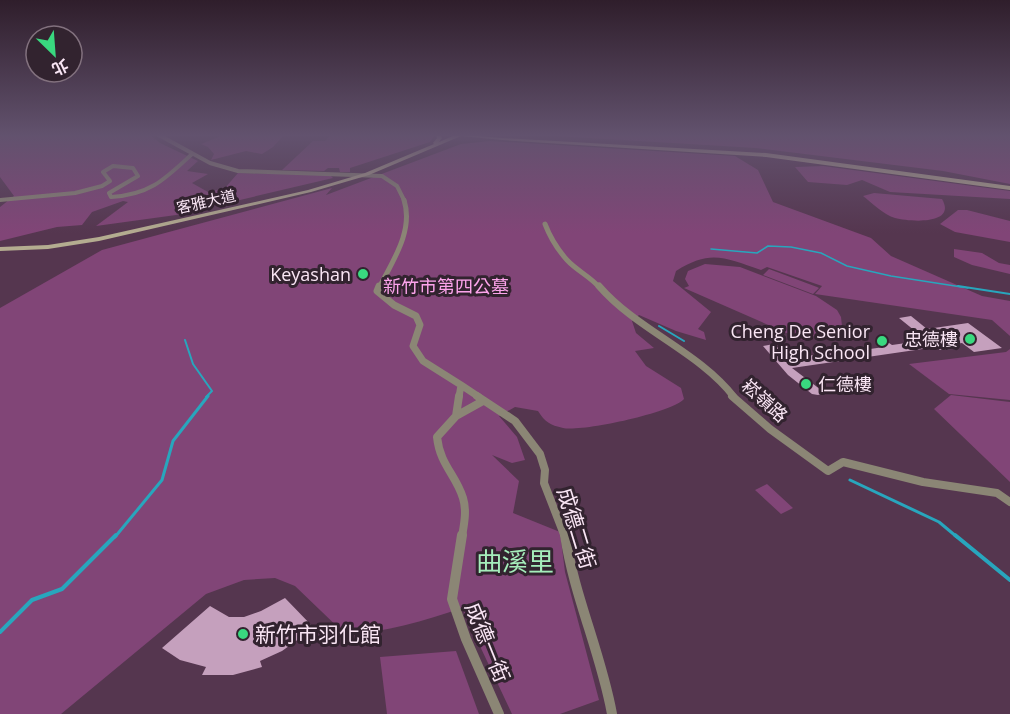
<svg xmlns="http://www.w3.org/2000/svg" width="1010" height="714" font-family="'Open Sans','Noto Sans TC',sans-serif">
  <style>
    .green { fill: #814577 }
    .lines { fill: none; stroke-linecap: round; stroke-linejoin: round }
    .stream-far3 { stroke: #28a6bd; stroke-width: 1.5 }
    .stream-far2 { stroke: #28a6bd; stroke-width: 2 }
    .stream-far1 { stroke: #28a6bd; stroke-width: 3 }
    .stream { stroke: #28a6bd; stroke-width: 4 }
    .building { fill: #c5a0bd }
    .street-far4 { stroke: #8b8675; stroke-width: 4 }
    .street-far3 { stroke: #8b8675; stroke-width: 5 }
    .street-far2 { stroke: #8b8675; stroke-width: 7 }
    .street-far1 { stroke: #8b8675; stroke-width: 8 }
    .street { stroke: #8b8675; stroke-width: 10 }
    .secondary { fill: #b4ac90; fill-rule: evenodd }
    .poi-dot { fill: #39d87f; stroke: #32232f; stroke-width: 2 }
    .labels { text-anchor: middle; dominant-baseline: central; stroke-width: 6; stroke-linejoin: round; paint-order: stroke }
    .far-street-label { font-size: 15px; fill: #fae6f5; stroke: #32232f }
    .poi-label { font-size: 18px; fill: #fae6f5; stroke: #32232f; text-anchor: end }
    .park-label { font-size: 18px; fill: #fda4ec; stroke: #32232f }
    .street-label { font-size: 18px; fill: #fae6f5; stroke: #32232f }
    .near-street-label { font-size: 21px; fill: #fae6f5; stroke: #32232f }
    .near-poi-label { font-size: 21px; fill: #fae6f5; stroke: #32232f; text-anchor: start }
    .near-quarter-label { font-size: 26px; fill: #a5edbb; stroke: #32232f }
  </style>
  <rect width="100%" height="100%" fill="#55364f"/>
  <!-- green -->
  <path class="green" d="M 0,134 L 149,134 L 160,143 L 198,161 L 187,171 L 208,174 L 192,183 L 208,192 L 225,188 L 238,173 L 330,175 L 333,178 L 176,215 L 96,226 L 128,202 L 123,201 L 92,212 L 82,225 L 57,227 L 0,241 L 0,207 L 14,196 L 0,177 Z
    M 226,134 L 285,134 L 273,147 L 262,154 L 246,151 L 211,160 L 214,154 L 208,147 L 201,144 Z
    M 325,134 L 428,134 L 434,136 L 430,142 L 350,168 L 350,172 L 340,172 L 339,168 L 328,168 L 324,171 L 282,170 L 313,141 L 325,141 L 330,136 Z
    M 522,134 L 1010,134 L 1010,184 L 943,171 L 756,148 Z
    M 490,141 L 735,156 L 758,170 L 773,202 L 871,238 L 891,256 L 982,296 L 1010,301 L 1010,336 L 992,320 L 815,294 L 822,286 L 767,267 L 761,270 C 725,258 711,249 676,271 L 673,281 L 711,312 L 698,329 L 704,332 L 706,340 L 676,331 L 639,315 L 632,321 L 636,333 L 654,348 L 635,351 L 646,366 L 681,388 L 684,399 C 671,413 582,432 563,428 C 550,425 545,422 538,411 L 515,407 L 499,416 L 517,437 L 525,460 L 512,463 L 492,455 L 519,481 L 513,513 L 560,532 L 565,572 L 599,700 L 560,714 L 512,714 L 462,608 C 424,621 386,632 346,635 L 295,586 L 275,578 L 244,580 L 206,594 L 61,714 L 0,714 L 0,308 L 102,250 L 332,188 L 326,195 L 461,144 Z
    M 823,166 L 1010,191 L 1010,199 L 890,192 L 862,180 L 847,185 L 808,182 L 795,167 Z
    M 874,193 L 942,199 C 957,225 911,222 895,218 C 884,215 872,203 863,196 Z
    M 958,210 L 967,210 L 1010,221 L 1010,242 L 955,232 L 940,224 Z
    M 954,249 L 982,253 L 999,263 L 1010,265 L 1010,274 L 972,265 L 954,257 Z
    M 705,264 L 740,267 L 816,296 L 837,310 L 841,317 L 842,326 C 832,338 816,331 805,341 L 684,288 L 689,286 L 685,279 L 688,271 Z
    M 769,269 L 817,287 L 819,288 L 813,294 L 763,275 Z
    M 1010,349 L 1010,400 L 949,394 L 909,364 L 1006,352 Z
    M 951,395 L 1010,402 L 1010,482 L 934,409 Z
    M 767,484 L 793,508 L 781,514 L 755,490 Z
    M 456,651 L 479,714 L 387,714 L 380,657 Z"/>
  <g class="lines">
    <!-- stream-far3 -->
    <path class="stream-far3" d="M 711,249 L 757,253 L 768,246 L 791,247 L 821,253 L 847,266 L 891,276 L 968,288"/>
    <!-- stream-far2 -->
    <path class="stream-far2" d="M 958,286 L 1010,294
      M 659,326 L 684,341
      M 185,340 L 193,364 L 212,391 L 206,397"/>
    <!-- stream-far1 -->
    <path class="stream-far1" d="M 850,480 L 939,522 L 957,537
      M 115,537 L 162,480 L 173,441 L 208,396"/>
    <!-- stream -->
    <path class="stream" d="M 955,535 L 1010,580
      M 0,632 L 32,600 L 62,589 L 116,535"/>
  </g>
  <!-- building -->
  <path class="building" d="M 911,316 L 927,329 L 968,323 L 1002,348 L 974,352 L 962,343 L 947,345 L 952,349 L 940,350 L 936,347 L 792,368 L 825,393 L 818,395 L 812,394 L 788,375 L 763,346 L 774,344 L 790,359 L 853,348 L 856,351 L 884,347 L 881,344 L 889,343 L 892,345 L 920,341 L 918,340 L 925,339 L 899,318 Z
    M 285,598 L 314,628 L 282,651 L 260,661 L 262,667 L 233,675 L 202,675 L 206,667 L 180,660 L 162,648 L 210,606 L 229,617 L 244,617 L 261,611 Z"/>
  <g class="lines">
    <!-- street-far4 -->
    <path class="street-far4" d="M 157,134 L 210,163 L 238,171 L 382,176 L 397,186 L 405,202
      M 0,200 L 75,193 L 102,186 L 110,181 L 103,172 L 113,166 L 133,168 L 138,176 L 109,193 L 111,197 C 150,195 165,179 192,154"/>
    <!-- street-far3 -->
    <path class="street-far3" d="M 545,224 C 550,237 558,250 567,260 C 577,271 590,276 600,288
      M 379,288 C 392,262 414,231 404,200"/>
    <!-- street-far2 -->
    <path class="street-far2" d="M 379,286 L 377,291 L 394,305 L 416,316 L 420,325 L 413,346 L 423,361 L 461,385 L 459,397
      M 599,286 C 637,330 698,351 734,397
      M 461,385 L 479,397"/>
    <!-- street-far1 -->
    <path class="street-far1" d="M 459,396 L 456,416 L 437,437 C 440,465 456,475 463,498 C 467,511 464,524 462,537
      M 477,396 L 515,421 L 540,454 L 545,470 L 544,483 L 565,537
      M 732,396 L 770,429 L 828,471 L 843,462 L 923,482 L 997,493 L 1010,502
      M 456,416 L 483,401"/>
    <!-- street -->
    <path class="street" d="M 462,535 L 452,599 L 466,639 L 499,714
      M 565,535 C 574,596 601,653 612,714"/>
    <!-- secondary -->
    <path class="secondary" d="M 436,134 L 440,134 L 442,138 L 439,142 L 455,135 L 453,134 L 502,138 L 766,153 L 1010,186 L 1010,190 L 766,157 L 502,140 L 461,136 L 369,175 L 311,192 L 99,241 L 48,249 L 0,251 L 0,247 L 48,245 L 99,237 L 308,190 L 365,173 L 434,144 L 433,143 L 437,138 Z"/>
  </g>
  <!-- sky -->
  <linearGradient id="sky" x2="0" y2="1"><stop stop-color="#2f1e2b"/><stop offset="0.58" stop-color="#62526e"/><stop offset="1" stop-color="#62526e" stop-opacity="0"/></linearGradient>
  <rect width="1010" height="233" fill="url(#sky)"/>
  <!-- markers -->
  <g class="poi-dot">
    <circle cx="363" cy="274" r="6"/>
    <circle cx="970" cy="339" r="6"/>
    <circle cx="882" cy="341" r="6"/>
    <circle cx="806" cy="384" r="6"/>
    <circle cx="243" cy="634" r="6"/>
  </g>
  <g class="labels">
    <!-- far-street labels -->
    <g class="far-street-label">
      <text transform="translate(206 201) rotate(-13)">客雅大道</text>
    </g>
    <!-- poi labels -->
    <g class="poi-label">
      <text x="351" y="274">Keyashan</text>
      <text x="870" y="331">Cheng De Senior<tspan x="870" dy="21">High School</tspan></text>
      <text x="958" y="339">忠德樓</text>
      <text x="818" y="384" text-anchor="start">仁德樓</text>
    </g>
    <!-- park labels -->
    <g class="park-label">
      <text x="446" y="286">新竹市第四公墓</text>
    </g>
    <!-- street labels -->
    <g class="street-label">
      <text transform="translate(765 400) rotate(42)">崧嶺路</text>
    </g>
    <!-- near-street labels -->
    <g class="near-street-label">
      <text transform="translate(577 528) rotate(73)">成德二街</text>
      <text transform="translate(488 642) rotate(68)">成德一街</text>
    </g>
    <!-- near-poi labels -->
    <g class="near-poi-label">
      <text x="255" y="634">新竹市羽化館</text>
    </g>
    <!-- near-quarter labels -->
    <g class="near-quarter-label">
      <text x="515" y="561">曲溪里</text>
    </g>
  </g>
  <!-- north arrow -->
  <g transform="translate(54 54) rotate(155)"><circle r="28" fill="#32232f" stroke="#82717e" stroke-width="1.5"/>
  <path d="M0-4.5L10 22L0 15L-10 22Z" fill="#39d87f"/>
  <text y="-9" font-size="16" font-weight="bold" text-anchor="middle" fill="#fae6f5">北</text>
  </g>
</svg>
